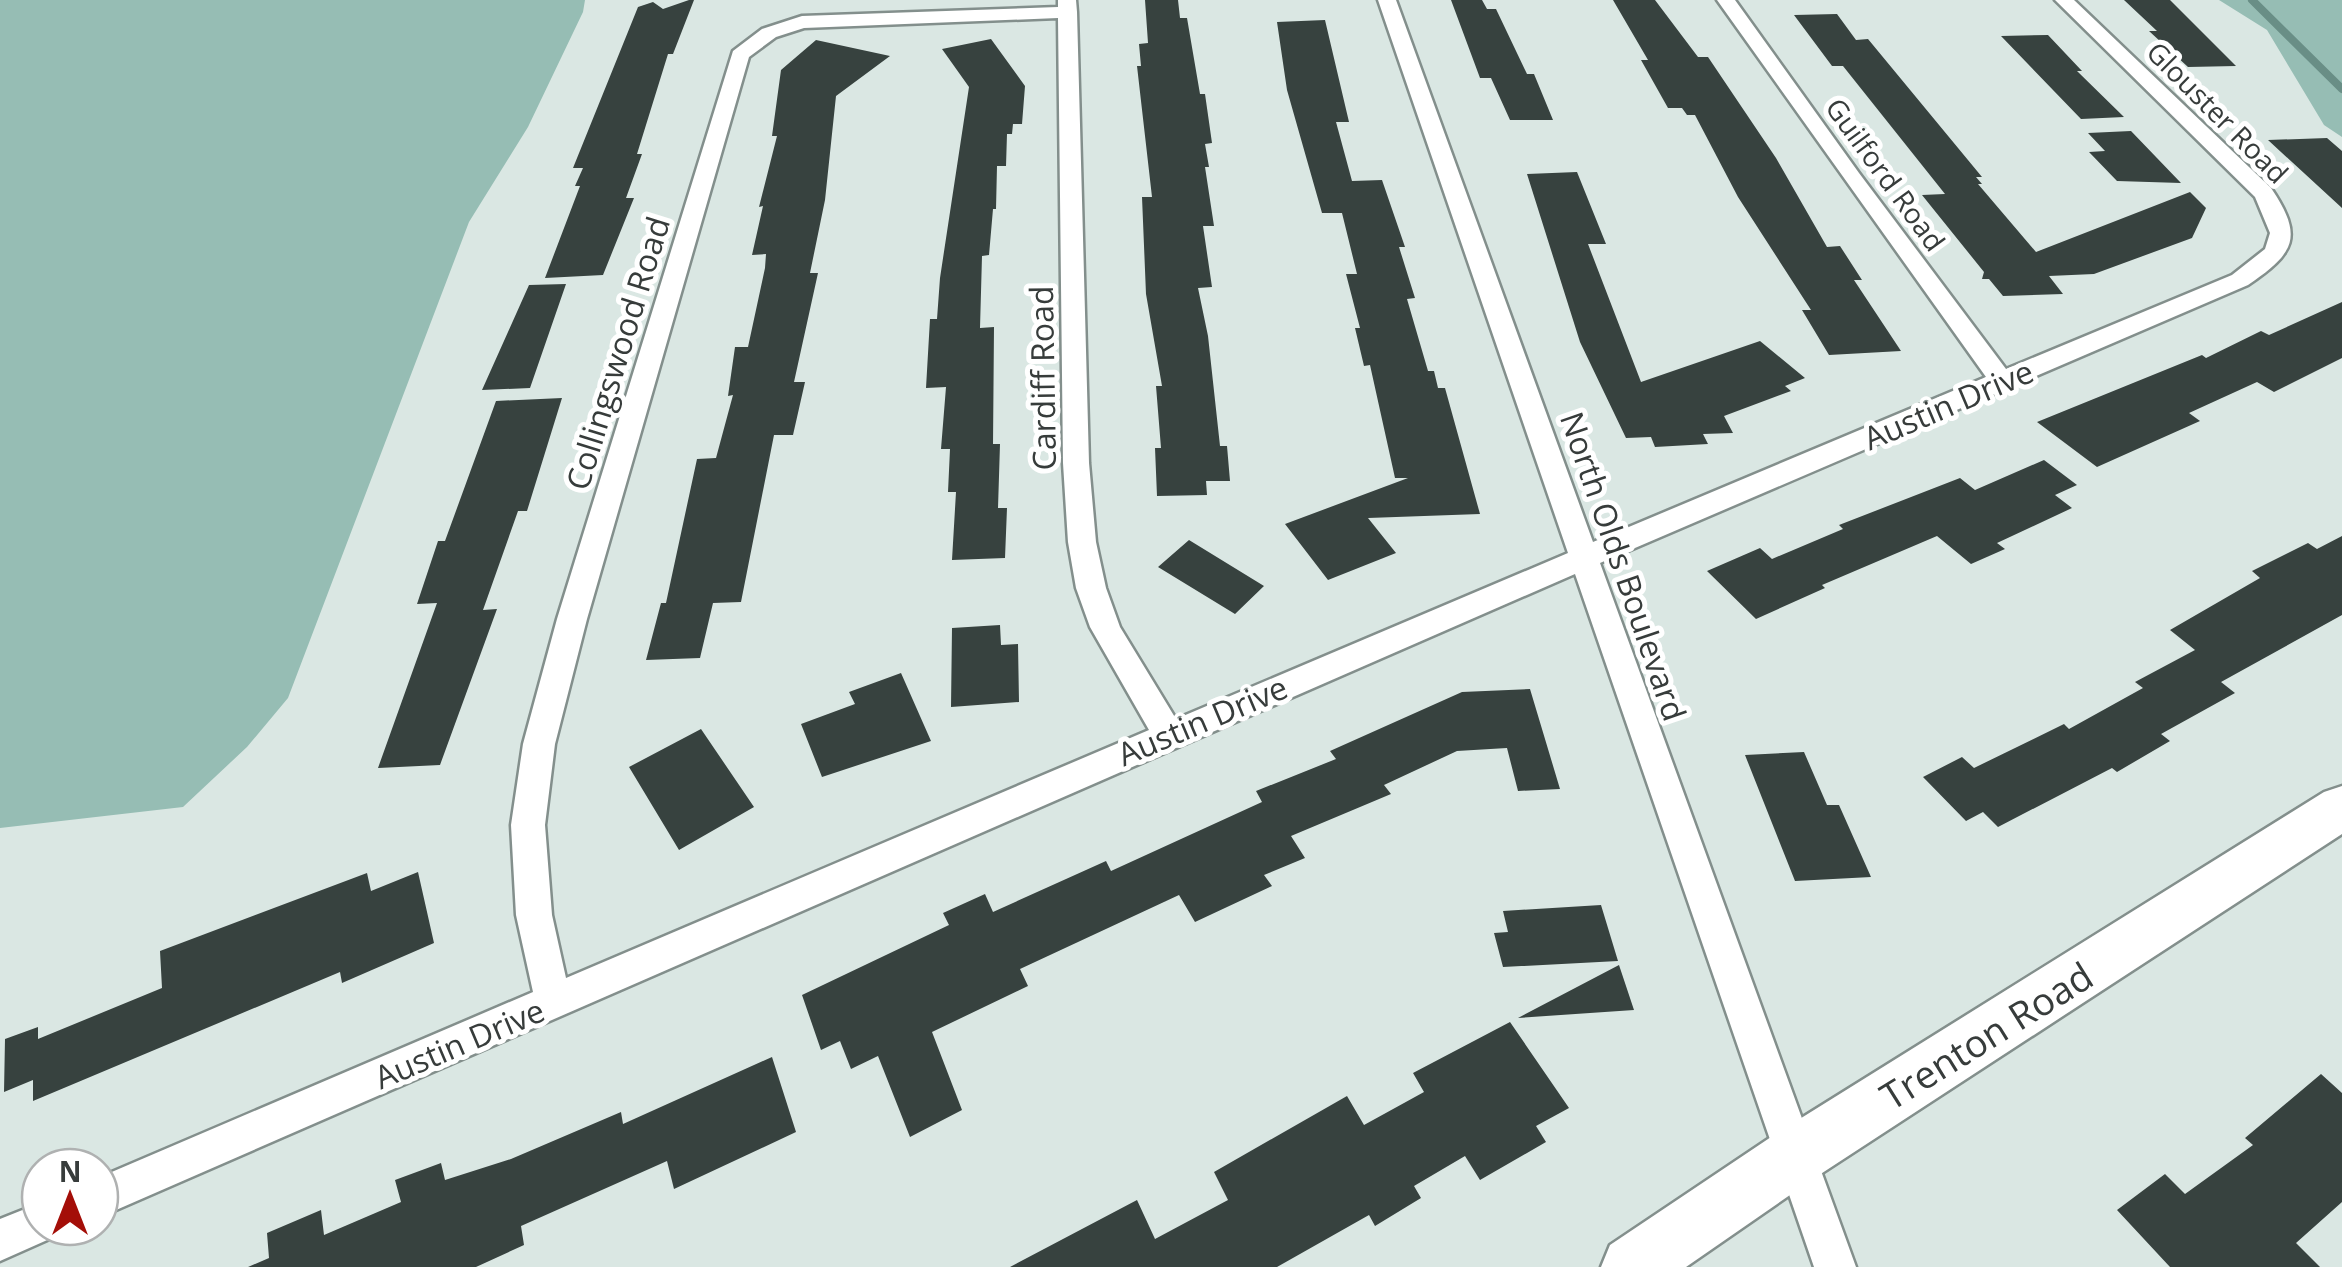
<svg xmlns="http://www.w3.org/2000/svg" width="2342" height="1267" font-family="'Open Sans',sans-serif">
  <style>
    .forest { fill: #96bdb4 }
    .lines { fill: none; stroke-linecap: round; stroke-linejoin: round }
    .stream { stroke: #698e86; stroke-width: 8 }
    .building { fill: #37423f }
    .street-casing { stroke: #838f8c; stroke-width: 5 }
    .secondary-casing { stroke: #838f8c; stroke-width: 5 }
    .street { fill: #fff; fill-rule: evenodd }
    .secondary { fill: #fff; fill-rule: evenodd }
    .labels { text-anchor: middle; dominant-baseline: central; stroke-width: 10; stroke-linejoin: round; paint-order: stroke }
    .far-street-label { font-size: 28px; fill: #373c3b; stroke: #fff }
    .street-label { font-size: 32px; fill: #373c3b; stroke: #fff }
    .near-street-label { font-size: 38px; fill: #373c3b; stroke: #fff }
  </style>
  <rect width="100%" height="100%" fill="#dae7e3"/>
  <!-- forest -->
  <path class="forest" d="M 0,0 L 585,0 L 583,12 L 528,127 L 469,222 L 288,698 L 247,747 L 183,807 L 0,828 Z
    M 2219,0 L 2342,0 L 2342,137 L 2324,125 L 2267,30 Z"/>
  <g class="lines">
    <!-- stream -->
    <path class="stream" d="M 2252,0 L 2342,89"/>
  </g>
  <!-- building -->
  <path class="building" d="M 689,0 L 694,0 L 673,54 L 668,54 L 637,154 L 642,154 L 626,198 L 634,198 L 603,275 L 545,278 L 580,186 L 575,186 L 583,168 L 573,168 L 638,7 L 653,2 L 663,9 Z
    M 1145,0 L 1178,0 L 1180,18 L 1187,18 L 1200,94 L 1205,94 L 1212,143 L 1205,144 L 1209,167 L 1205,167 L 1214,226 L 1203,226 L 1212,287 L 1198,288 L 1208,336 L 1220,446 L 1227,446 L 1230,481 L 1206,481 L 1207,495 L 1157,496 L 1155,448 L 1161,448 L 1156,386 L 1162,386 L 1146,294 L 1142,197 L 1152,197 L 1137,66 L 1141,66 L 1139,44 L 1148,43 Z
    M 1451,0 L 1482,0 L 1487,9 L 1496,9 L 1527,74 L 1534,74 L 1553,120 L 1510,120 L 1491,78 L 1480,78 Z
    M 1613,0 L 1655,0 L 1698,57 L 1708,57 L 1776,158 L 1827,247 L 1840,246 L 1862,280 L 1854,280 L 1901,351 L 1829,355 L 1802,310 L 1811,310 L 1738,197 L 1695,115 L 1687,115 L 1682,108 L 1668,108 L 1641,60 L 1648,60 Z
    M 2124,0 L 2170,0 L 2236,66 L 2188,67 L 2149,31 L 2157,31 Z
    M 1837,14 L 1856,40 L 1868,39 L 1982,177 L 1976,177 L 1982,184 L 1978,184 L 2036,252 L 2190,192 L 2206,208 L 2192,238 L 2094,274 L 2049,276 L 2063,294 L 2003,296 L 1989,279 L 1982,279 L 1984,272 L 1922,195 L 1945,194 L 1843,66 L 1832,66 L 1794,15 Z
    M 1325,20 L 1349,122 L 1336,122 L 1352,181 L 1382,180 L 1405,247 L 1399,247 L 1415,298 L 1407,299 L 1428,371 L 1434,371 L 1438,388 L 1445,388 L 1480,514 L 1368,518 L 1396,553 L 1328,580 L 1285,524 L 1408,478 L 1395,478 L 1370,365 L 1364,366 L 1355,328 L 1360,328 L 1346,274 L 1357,274 L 1342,213 L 1322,213 L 1287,90 L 1277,22 Z
    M 2048,35 L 2082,71 L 2077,71 L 2124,117 L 2081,119 L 2001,36 Z
    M 991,39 L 1025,86 L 1022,124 L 1013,124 L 1012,134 L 1007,134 L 1006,166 L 997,166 L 996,209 L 993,209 L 989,255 L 982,256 L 980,328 L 994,327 L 993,444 L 1000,444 L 998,508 L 1007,508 L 1005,558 L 952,560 L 956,492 L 948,492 L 950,449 L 941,449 L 946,387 L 926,388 L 930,319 L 937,319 L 940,278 L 969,87 L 942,49 Z
    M 816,40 L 890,56 L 836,96 L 825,200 L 810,273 L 818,273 L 794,382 L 805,382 L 793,435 L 774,435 L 741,602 L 713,603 L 700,658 L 646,660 L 661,603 L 666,603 L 697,459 L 716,458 L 733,395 L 728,396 L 735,347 L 748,347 L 765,268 L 766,254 L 752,255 L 763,206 L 759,207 L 777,136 L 772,136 L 781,70 Z
    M 2131,131 L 2181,183 L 2117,181 L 2089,152 L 2105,151 L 2088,133 Z
    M 2327,138 L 2342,151 L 2342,208 L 2268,140 Z
    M 1577,172 L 1606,244 L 1588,244 L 1641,382 L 1760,341 L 1805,378 L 1785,386 L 1791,391 L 1724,416 L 1733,433 L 1703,434 L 1708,444 L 1655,447 L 1651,437 L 1626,438 L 1580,342 L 1527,174 Z
    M 566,284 L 530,388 L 482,390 L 529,285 Z
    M 2342,302 L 2342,358 L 2274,392 L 2257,382 L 2189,413 L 2200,421 L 2097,467 L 2037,422 L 2202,355 L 2206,358 L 2261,331 L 2269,335 Z
    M 562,398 L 527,511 L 518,511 L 483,610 L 497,609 L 440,765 L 378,768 L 437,603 L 417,604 L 438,541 L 445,541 L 496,401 Z
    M 2044,460 L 2077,485 L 2055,495 L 2072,508 L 1997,543 L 2005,549 L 1971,564 L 1937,536 L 1822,585 L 1825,588 L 1756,619 L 1707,571 L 1760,548 L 1772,559 L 1843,529 L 1839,525 L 1960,478 L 1975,490 Z
    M 2342,536 L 2342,615 L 2221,682 L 2235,693 L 2161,734 L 2170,741 L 2117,772 L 2112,768 L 1998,827 L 1983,812 L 1966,821 L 1923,777 L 1962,757 L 1974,768 L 2064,724 L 2069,729 L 2143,688 L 2135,682 L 2195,650 L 2170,630 L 2260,578 L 2252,571 L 2308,543 L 2317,549 Z
    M 1189,540 L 1264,586 L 1235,614 L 1158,567 Z
    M 1000,625 L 1001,645 L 1018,644 L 1019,702 L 951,707 L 952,628 Z
    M 901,673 L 931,741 L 822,777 L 801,724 L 855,704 L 849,692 Z
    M 1530,689 L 1560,789 L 1518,791 L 1507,748 L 1457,751 L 1384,785 L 1391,794 L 1291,836 L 1305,858 L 1264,875 L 1272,886 L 1195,922 L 1179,895 L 1020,969 L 1028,986 L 932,1032 L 962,1110 L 910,1137 L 878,1056 L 851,1069 L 840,1041 L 821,1050 L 802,995 L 949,925 L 943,913 L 985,894 L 993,912 L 1106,861 L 1111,871 L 1262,802 L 1256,791 L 1336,759 L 1330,751 L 1462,692 Z
    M 701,729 L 754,807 L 679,850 L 629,767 Z
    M 1804,752 L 1827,805 L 1839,805 L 1871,877 L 1795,881 L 1745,755 Z
    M 418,872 L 434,943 L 342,983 L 340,972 L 33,1101 L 33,1080 L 4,1092 L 5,1039 L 38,1027 L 38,1039 L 162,988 L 160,951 L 367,873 L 371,891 Z
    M 1601,905 L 1618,961 L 1503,967 L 1494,933 L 1508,932 L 1503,911 Z
    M 1619,965 L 1634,1010 L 1518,1018 Z
    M 1510,1022 L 1569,1108 L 1536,1126 L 1546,1142 L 1480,1180 L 1465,1156 L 1414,1186 L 1421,1198 L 1375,1226 L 1369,1215 L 1277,1267 L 1010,1267 L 1137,1200 L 1155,1239 L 1228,1200 L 1214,1172 L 1347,1096 L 1364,1125 L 1424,1092 L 1413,1073 Z
    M 772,1057 L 796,1132 L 674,1189 L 667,1161 L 521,1226 L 524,1245 L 476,1267 L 248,1267 L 269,1258 L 267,1233 L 321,1210 L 324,1235 L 401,1202 L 395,1180 L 441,1163 L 445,1180 L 511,1159 L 621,1112 L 623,1124 Z
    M 2321,1074 L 2342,1093 L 2342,1202 L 2296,1243 L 2320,1267 L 2170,1267 L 2117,1210 L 2165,1174 L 2185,1194 L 2253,1145 L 2245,1138 Z"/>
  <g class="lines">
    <!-- street casing -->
    <g class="street-casing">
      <path id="street" d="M 1058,0 L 1076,0 L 1077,12 L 1089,463 L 1096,542 L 1106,588 L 1120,627 L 1176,719 L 1568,553 L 1378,0 L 1396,0 L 1593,542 L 1986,377 L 1717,0 L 1735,0 L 1859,173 L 2006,369 L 2232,275 L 2265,249 L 2270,233 L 2255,197 L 2055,0 L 2074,0 L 2271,188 C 2304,237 2295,253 2248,285 L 1600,563 L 1856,1267 L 1814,1267 L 1575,574 L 100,1217 L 100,1177 L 533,992 L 516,915 L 511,825 L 523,744 L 557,619 L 733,51 L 762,29 L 802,16 L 1058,7 ZM 1058,18 L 1063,463 L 1068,542 L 1076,588 L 1090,627 L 1149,730 L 566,978 L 552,915 L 545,825 L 555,744 L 587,619 L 749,57 L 776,37 L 804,28 Z
        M 40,1203 L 40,1227 L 59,1227 L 54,1237 L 0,1261 L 0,1219 Z"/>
    </g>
    <!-- secondary casing -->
    <g class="secondary-casing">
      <path id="secondary" d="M 2342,786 L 2342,834 L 1816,1177 L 1686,1267 L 1601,1267 L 1610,1245 L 1774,1135 L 2324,792 Z"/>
    </g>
    <!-- street -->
    <use href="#street" class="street"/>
    <!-- secondary -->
    <use href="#secondary" class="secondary"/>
  </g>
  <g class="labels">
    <!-- far-street labels -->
    <g class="far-street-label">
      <text transform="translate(2218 112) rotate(45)">Glouster Road</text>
      <text transform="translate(1886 174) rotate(54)">Guilford Road</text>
    </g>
    <!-- street labels -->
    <g class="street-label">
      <text transform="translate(617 353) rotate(-73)">Collingswood Road</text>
      <text transform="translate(1042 378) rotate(-91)">Cardiff Road</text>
      <text transform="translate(1948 404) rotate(-23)">Austin Drive</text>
      <text transform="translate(1624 566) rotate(71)">North Olds Boulevard</text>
      <text transform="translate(1202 720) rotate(-23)">Austin Drive</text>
      <text transform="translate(459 1043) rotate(-23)">Austin Drive</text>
    </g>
    <!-- near-street labels -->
    <g class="near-street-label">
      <text transform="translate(1986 1035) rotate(-32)">Trenton Road</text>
    </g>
  </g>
  <!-- north arrow -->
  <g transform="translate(70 1197)"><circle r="48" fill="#ffffff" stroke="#afb1b1" stroke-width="2.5"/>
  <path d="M0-8L18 38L0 25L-18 38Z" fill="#a40e08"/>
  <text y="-15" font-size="28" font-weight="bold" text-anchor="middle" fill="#373c3b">N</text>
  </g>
</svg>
